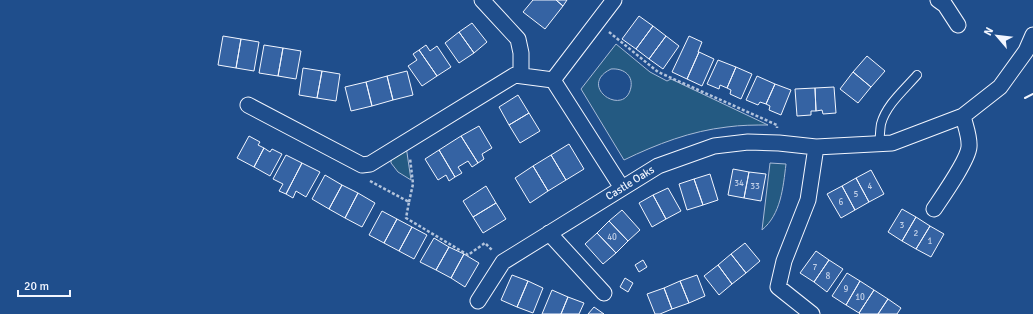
<svg xmlns="http://www.w3.org/2000/svg" width="1033" height="314" font-family="Signika,sans-serif">
  <style>
    .green { fill: #245a82; stroke: #a8bbd7; fill-rule: evenodd }
    .building { fill: #3563a3; stroke: #f2f6ff }
    .lines { fill: none; stroke-linecap: round; stroke-linejoin: round }
    .lane-casing { stroke: #f2f6ff; stroke-width: 10 }
    .street-casing { stroke: #f2f6ff; stroke-width: 17 }
    .path { stroke: #b3c4dc; stroke-width: 2.5; stroke-dasharray: 3 2; stroke-linecap: butt }
    .lane { stroke: #1f4e8c; stroke-width: 8 }
    .street { stroke: #1f4e8c; stroke-width: 15 }
    .wall { stroke: #f2f6ff; stroke-width: 2 }
    .labels { text-anchor: middle; dominant-baseline: central; stroke-width: 3; stroke-linejoin: round; paint-order: stroke }
    .number-label { font-size: 9px; fill: #c3d1e8 }
    .street-label { font-size: 11px; fill: #f2f6ff; stroke: #1f4e8c }
  </style>
  <rect width="100%" height="100%" fill="#1f4e8c"/>
  <!-- green -->
  <path class="green" d="M 616,44 L 650,72 L 667,81 L 671,79 L 768,125 C 755,125 741,125 727,127 C 691,131 657,144 624,160 L 581,89 ZM 611,69 C 622,68 633,74 631,87 C 625,119 576,86 611,69 Z
    M 406,146 L 411,180 L 398,172 L 391,163 L 391,160 Z
    M 770,163 L 786,164 C 783,188 781,214 762,230 Z"/>
  <!-- building -->
  <path class="building" d="M 533,0 L 556,0 L 563,6 L 545,29 L 523,12 Z
    M 556,0 L 567,0 L 563,6 Z
    M 639,16 L 653,26 L 636,49 L 622,39 Z
    M 472,23 L 487,42 L 474,53 L 459,32 Z
    M 653,26 L 666,36 L 649,59 L 636,49 Z
    M 459,32 L 474,53 L 459,63 L 445,43 Z
    M 223,36 L 241,39 L 236,68 L 218,65 Z
    M 666,36 L 679,46 L 663,69 L 649,59 Z
    M 689,36 L 702,42 L 698,52 L 699,52 L 687,79 L 672,72 Z
    M 241,39 L 259,42 L 254,71 L 236,68 Z
    M 264,45 L 283,48 L 278,76 L 259,73 Z
    M 426,45 L 430,51 L 437,46 L 451,67 L 437,76 L 419,50 Z
    M 283,48 L 301,51 L 296,79 L 278,76 Z
    M 419,50 L 437,76 L 422,86 L 408,66 L 417,60 L 413,54 Z
    M 699,52 L 714,59 L 702,86 L 687,79 Z
    M 867,56 L 885,71 L 871,87 L 853,72 Z
    M 718,60 L 736,67 L 727,88 L 720,85 L 719,89 L 707,84 Z
    M 736,67 L 752,74 L 741,99 L 730,94 L 731,90 L 727,88 Z
    M 303,68 L 322,71 L 317,98 L 299,95 Z
    M 322,71 L 340,74 L 336,101 L 317,98 Z
    M 407,71 L 413,95 L 393,100 L 387,76 Z
    M 853,72 L 871,87 L 858,103 L 840,89 Z
    M 387,76 L 393,100 L 372,106 L 366,82 Z
    M 757,76 L 775,84 L 766,104 L 760,102 L 758,105 L 746,100 Z
    M 366,82 L 372,106 L 351,111 L 345,87 Z
    M 775,84 L 791,90 L 781,115 L 769,110 L 770,106 L 766,104 Z
    M 834,87 L 836,113 L 823,114 L 822,110 L 816,111 L 815,88 Z
    M 815,88 L 816,111 L 811,111 L 811,115 L 797,116 L 795,89 Z
    M 518,95 L 529,113 L 509,125 L 499,107 Z
    M 529,113 L 540,131 L 520,143 L 509,125 Z
    M 479,126 L 492,148 L 482,154 L 484,159 L 478,163 L 461,136 Z
    M 249,136 L 260,142 L 258,145 L 264,148 L 254,167 L 237,158 Z
    M 461,136 L 478,163 L 472,167 L 468,161 L 458,167 L 462,173 L 455,177 L 439,150 Z
    M 569,144 L 584,169 L 566,180 L 551,155 Z
    M 264,148 L 270,152 L 272,149 L 282,154 L 270,176 L 254,167 Z
    M 439,150 L 455,177 L 449,181 L 446,175 L 438,180 L 425,159 Z
    M 286,155 L 302,163 L 286,194 L 279,191 L 283,184 L 273,179 Z
    M 551,155 L 566,180 L 548,191 L 533,166 Z
    M 302,163 L 320,172 L 306,197 L 296,191 L 293,198 L 286,194 Z
    M 533,166 L 548,191 L 530,203 L 515,178 Z
    M 733,169 L 749,172 L 744,198 L 728,195 Z
    M 871,170 L 884,194 L 869,202 L 856,178 Z
    M 749,172 L 766,174 L 761,201 L 744,198 Z
    M 710,174 L 718,200 L 703,205 L 694,179 Z
    M 325,175 L 342,185 L 329,209 L 312,199 Z
    M 856,178 L 869,202 L 855,210 L 842,186 Z
    M 694,179 L 703,205 L 687,210 L 679,184 Z
    M 342,185 L 358,193 L 345,218 L 329,209 Z
    M 486,186 L 496,203 L 473,217 L 463,201 Z
    M 842,186 L 855,210 L 841,218 L 827,194 Z
    M 668,188 L 681,211 L 666,219 L 653,195 Z
    M 358,193 L 375,203 L 362,227 L 345,218 Z
    M 653,195 L 666,219 L 652,227 L 639,203 Z
    M 496,203 L 506,219 L 483,233 L 473,217 Z
    M 902,209 L 916,217 L 902,241 L 888,232 Z
    M 622,210 L 640,230 L 628,241 L 609,221 Z
    M 382,211 L 397,219 L 384,243 L 369,235 Z
    M 916,217 L 930,226 L 916,249 L 902,241 Z
    M 397,219 L 412,227 L 399,251 L 384,243 Z
    M 609,221 L 628,241 L 616,253 L 597,233 Z
    M 930,226 L 944,234 L 931,257 L 916,249 Z
    M 412,227 L 427,235 L 414,259 L 399,251 Z
    M 597,233 L 616,253 L 603,264 L 585,244 Z
    M 434,238 L 449,247 L 436,270 L 420,262 Z
    M 745,243 L 760,261 L 746,273 L 731,254 Z
    M 449,247 L 464,254 L 451,278 L 436,270 Z
    M 816,251 L 829,260 L 814,282 L 800,273 Z
    M 464,254 L 479,263 L 465,287 L 451,278 Z
    M 731,254 L 746,273 L 732,284 L 718,265 Z
    M 643,260 L 647,267 L 639,272 L 635,265 Z
    M 829,260 L 843,269 L 827,292 L 814,282 Z
    M 718,265 L 732,284 L 719,295 L 704,276 Z
    M 847,273 L 860,281 L 846,305 L 832,296 Z
    M 512,275 L 528,281 L 517,307 L 501,300 Z
    M 697,275 L 705,296 L 689,303 L 680,281 Z
    M 625,278 L 633,283 L 628,292 L 620,287 Z
    M 528,281 L 543,288 L 533,313 L 517,307 Z
    M 680,281 L 689,303 L 672,309 L 664,288 Z
    M 860,281 L 874,290 L 859,313 L 846,305 Z
    M 664,288 L 672,309 L 660,314 L 655,314 L 647,294 Z
    M 552,290 L 568,297 L 561,314 L 542,314 Z
    M 874,290 L 888,299 L 878,314 L 860,314 L 859,313 Z
    M 568,297 L 584,303 L 579,314 L 561,314 Z
    M 888,299 L 901,308 L 897,314 L 878,314 Z
    M 594,307 L 604,314 L 588,314 Z"/>
  <g class="lines">
    <!-- lane casing -->
    <g class="lane-casing">
      <path id="lane" d="M 879,144 C 880,137 880,130 881,124 C 886,105 904,90 917,75"/>
    </g>
    <!-- street casing -->
    <g class="street-casing">
      <path id="street" d="M 482,0 L 518,39 L 521,53 L 521,75
        M 614,0 L 553,80 L 622,188
        M 938,0 L 945,5 L 958,25
        M 248,105 L 362,165 L 370,164 L 515,75 L 553,80
        M 934,209 C 942,197 968,160 969,147 C 970,137 965,125 963,116
        M 549,233 L 604,293
        M 478,301 L 503,262 L 658,166 L 714,146 L 748,142 L 779,143 L 816,147 L 892,143 L 963,116 L 1000,87 L 1026,51 L 1033,35
        M 812,314 L 778,287 L 784,261 L 808,200 L 816,147"/>
    </g>
    <!-- path -->
    <path class="path" d="M 609,32 L 658,72 L 777,125 L 777,128
      M 370,181 L 409,202 L 406,218 L 468,255 L 485,243 L 493,251
      M 409,202 L 413,184 L 410,158"/>
    <!-- lane -->
    <use href="#lane" class="lane"/>
    <!-- street -->
    <use href="#street" class="street"/>
    <!-- wall -->
    <path class="wall" d="M 1025,98 L 1033,94"/>
  </g>
  <g class="labels">
    <!-- number labels -->
    <g class="number-label">
      <text x="739" y="183">34</text>
      <text x="755" y="186">33</text>
      <text x="870" y="186">4</text>
      <text x="856" y="194">5</text>
      <text x="841" y="202">6</text>
      <text x="902" y="225">3</text>
      <text x="916" y="233">2</text>
      <text x="612" y="237">40</text>
      <text x="930" y="241">1</text>
      <text x="815" y="267">7</text>
      <text x="828" y="276">8</text>
      <text x="846" y="289">9</text>
      <text x="860" y="297">10</text>
    </g>
    <!-- street labels -->
    <g class="street-label">
      <text transform="translate(630 183) rotate(-32)">Castle Oaks</text>
    </g>
  </g>
  <!-- north arrow -->
  <g transform="translate(997 36) rotate(298)" stroke="#1f4e8c" stroke-width="3" paint-order="stroke">
  <path d="M0-3L7 15L0 10L-7 15Z" fill="#f2f6ff"/>
  <text y="-6" font-size="11" font-weight="bold" text-anchor="middle" fill="#f2f6ff">N</text>
  </g>
  <!-- scale -->
  <path d="M18 290v6h52v-6" fill="none" stroke="#f2f6ff" stroke-width="2"/>
  <text x="24" y="290" font-size="12" fill="#f2f6ff" stroke="#1f4e8c" stroke-width="3" paint-order="stroke">20 m</text>
</svg>
